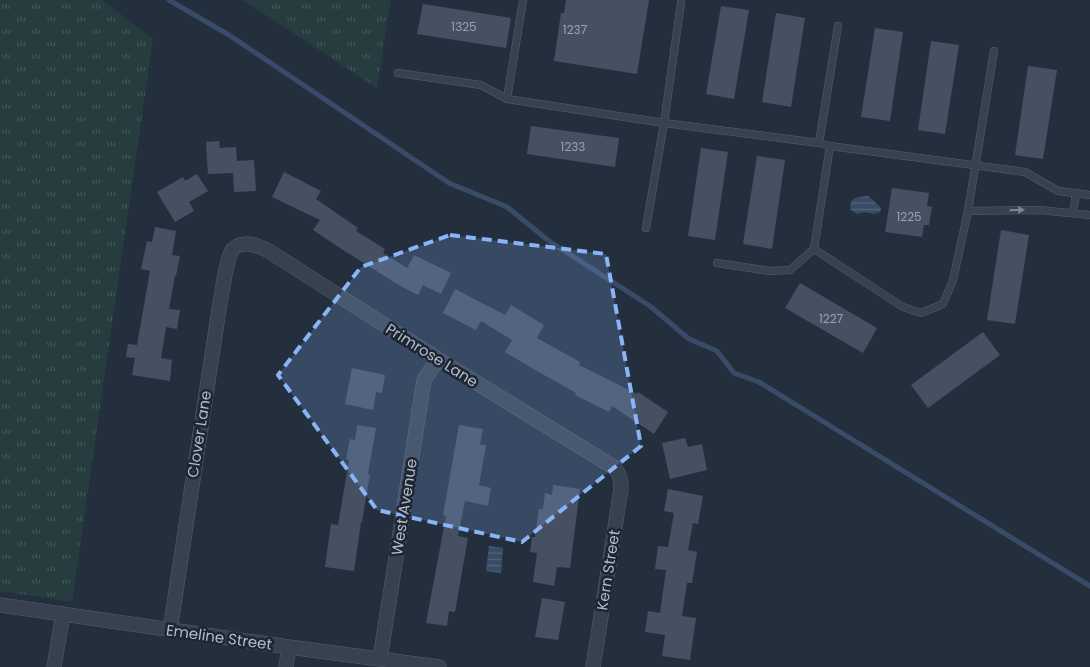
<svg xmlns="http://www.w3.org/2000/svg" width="1090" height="667" font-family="Poppins,sans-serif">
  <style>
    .grass { fill: url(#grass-tufts) }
    .water { fill: url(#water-rules) }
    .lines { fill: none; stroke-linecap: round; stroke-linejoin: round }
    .stream { stroke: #394c67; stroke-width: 5 }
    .building { fill: #455162 }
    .lane-casing { stroke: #565f6c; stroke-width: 8 }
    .street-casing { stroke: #565f6c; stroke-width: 15 }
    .lane { stroke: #38414e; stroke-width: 7 }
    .street { stroke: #38414e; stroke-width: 14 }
    .oneway { fill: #7c8592 }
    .marked { fill: #8ab4f8; fill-opacity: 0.2; stroke: #8ab4f8; stroke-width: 4; stroke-dasharray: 10 6; stroke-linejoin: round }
    .labels { text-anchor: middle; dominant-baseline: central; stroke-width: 5; stroke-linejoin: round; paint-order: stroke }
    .number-label { font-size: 12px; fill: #98a1af }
    .street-label { font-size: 15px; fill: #b4bcc9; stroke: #1d2633 }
  </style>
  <defs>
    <pattern id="grass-tufts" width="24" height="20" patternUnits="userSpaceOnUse" patternTransform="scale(1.25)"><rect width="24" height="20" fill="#263c3f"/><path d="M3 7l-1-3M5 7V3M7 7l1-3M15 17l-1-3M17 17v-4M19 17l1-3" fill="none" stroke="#435659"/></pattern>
    <pattern id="water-rules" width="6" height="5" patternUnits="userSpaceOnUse" patternTransform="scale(1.25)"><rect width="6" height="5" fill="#394c67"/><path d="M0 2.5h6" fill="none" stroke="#53647b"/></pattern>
  </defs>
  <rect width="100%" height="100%" fill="#242f3e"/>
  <!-- grass -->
  <path class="grass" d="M 0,0 L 102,0 L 153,39 L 72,602 L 0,591 Z
    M 243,0 L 391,0 L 377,88 Z"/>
  <!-- water -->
  <path class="water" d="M 868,196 L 873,200 L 881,208 L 880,212 L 874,214 L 865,212 L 857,214 L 851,210 C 848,197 858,197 868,196 Z
    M 489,546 L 503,548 L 501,573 L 486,571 Z"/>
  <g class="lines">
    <!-- stream -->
    <path class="stream" d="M 169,0 L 229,35 L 449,183 L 507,207 L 549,241 L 650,306 L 689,339 L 717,351 L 734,373 L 759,382 L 1090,586"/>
  </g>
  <!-- building -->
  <path class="building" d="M 566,0 L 649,0 L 637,74 L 554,61 L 561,13 L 564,13 Z
    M 423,4 L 511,18 L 506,48 L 417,34 Z
    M 721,6 L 749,10 L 734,99 L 706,94 Z
    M 776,13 L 805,18 L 791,107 L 762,102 Z
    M 875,28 L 903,32 L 890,121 L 861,117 Z
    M 931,41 L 959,45 L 945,134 L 918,130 Z
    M 1028,66 L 1057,70 L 1043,159 L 1015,155 Z
    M 531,126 L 619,138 L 615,167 L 527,154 Z
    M 219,141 L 220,148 L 236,147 L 237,161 L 254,160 L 256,191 L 234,192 L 233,173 L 208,174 L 206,142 Z
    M 701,148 L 728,152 L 715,240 L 688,236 Z
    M 757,156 L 785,160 L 772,249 L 743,244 Z
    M 284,172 L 321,191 L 316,199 L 358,228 L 356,231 L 385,249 L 383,253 L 407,268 L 414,255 L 451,273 L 441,294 L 423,285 L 418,295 L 402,287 L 343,250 L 313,230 L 320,220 L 272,197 Z
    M 197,174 L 208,191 L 189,202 L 194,211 L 175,222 L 157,192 L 183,177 L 185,181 Z
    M 892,188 L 929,193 L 927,206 L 932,207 L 929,225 L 924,225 L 922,237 L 885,232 Z
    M 155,227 L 176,231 L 172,255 L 180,256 L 176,276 L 175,276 L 169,309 L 180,310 L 177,329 L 166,327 L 161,358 L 172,360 L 170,381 L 132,375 L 135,358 L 126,357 L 128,344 L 137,345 L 150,271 L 141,269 L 147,241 L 152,242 Z
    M 1001,230 L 1029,235 L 1015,324 L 987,320 Z
    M 800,283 L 877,328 L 863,353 L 785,308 Z
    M 455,289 L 505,315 L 511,305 L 544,325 L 537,338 L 580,362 L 579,365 L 637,394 L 638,392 L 668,412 L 654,434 L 612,406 L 609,412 L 575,395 L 576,393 L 530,367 L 505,352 L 512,340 L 481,321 L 476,330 L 443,313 Z
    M 983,332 L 1000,355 L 928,408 L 911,385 Z
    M 352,368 L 385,375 L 382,393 L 376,392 L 373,410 L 345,404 Z
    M 357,425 L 376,428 L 368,474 L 370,474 L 362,522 L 361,522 L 354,571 L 325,567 L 331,524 L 338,525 L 349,460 L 346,459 L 350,439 L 355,440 Z
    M 459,425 L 483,429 L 480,445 L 486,445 L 479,485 L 491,488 L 488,506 L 465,501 L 458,536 L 468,538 L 455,612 L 449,611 L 447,626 L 426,623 L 446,516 L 443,515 Z
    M 685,438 L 688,447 L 702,444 L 707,470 L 670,479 L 662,443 Z
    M 553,485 L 580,489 L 570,568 L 557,567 L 554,586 L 533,582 L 537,553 L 530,552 L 532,537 L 535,537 L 539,509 L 543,509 L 545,493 L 552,495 Z
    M 668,489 L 703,496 L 698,524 L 693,523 L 688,550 L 697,552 L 692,583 L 687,583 L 682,616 L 696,618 L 690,660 L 662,656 L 665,635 L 645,632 L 648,611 L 660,613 L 666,570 L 655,569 L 658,546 L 668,547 L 674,513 L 664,511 Z
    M 542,598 L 565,602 L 558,640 L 535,637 Z"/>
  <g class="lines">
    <!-- lane casing -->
    <g class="lane-casing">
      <path id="lane" d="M 398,73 L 481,85 L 507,99 L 523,0
        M 507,99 L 664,123 L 819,143 L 830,146 L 1025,172 L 1058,191 L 1090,195
        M 819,143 L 838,26
        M 968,211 L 1039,210 L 1090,215
        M 1073,213 L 1076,193
        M 646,228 L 664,123 L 681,3 L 681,0
        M 814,249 L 830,146
        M 717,263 L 770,271 L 790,270 L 814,249 L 903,307 L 921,313 L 943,304 L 953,280 L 968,211 L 994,51"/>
    </g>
    <!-- street casing -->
    <g class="street-casing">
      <path id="street" d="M 0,605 L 289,647 L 439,667
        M 170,630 L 220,303 C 222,292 227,256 233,249 C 243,240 257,245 267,250 L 438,359 L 615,468 C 620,475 621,480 621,489 L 593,667
        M 380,659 L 424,380 L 438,359
        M 54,667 L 63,614
        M 286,667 L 289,647"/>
    </g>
    <!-- lane -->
    <use href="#lane" class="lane"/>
    <!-- street -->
    <use href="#street" class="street"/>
  </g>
  <!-- one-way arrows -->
  <defs><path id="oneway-solid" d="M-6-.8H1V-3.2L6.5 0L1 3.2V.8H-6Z" transform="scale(1.25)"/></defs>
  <use class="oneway" href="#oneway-solid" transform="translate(1017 210) rotate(-1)"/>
  <!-- marked area -->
  <path class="marked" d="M 450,235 L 606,254 L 641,446 L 522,542 L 377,510 L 278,375 L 361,267 Z"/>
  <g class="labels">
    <!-- number labels -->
    <g class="number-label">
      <text x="464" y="26">1325</text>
      <text x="575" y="29">1237</text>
      <text x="573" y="146">1233</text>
      <text x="909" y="216">1225</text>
      <text x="831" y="318">1227</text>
    </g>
    <!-- street labels -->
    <g class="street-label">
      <text transform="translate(432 355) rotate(32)">Primrose Lane</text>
      <text transform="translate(199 434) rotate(-81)">Clover Lane</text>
      <text transform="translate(404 507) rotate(-81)">West Avenue</text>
      <text transform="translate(608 570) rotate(-81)">Kern Street</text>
      <text transform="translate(219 637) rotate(8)">Emeline Street</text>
    </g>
  </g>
</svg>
